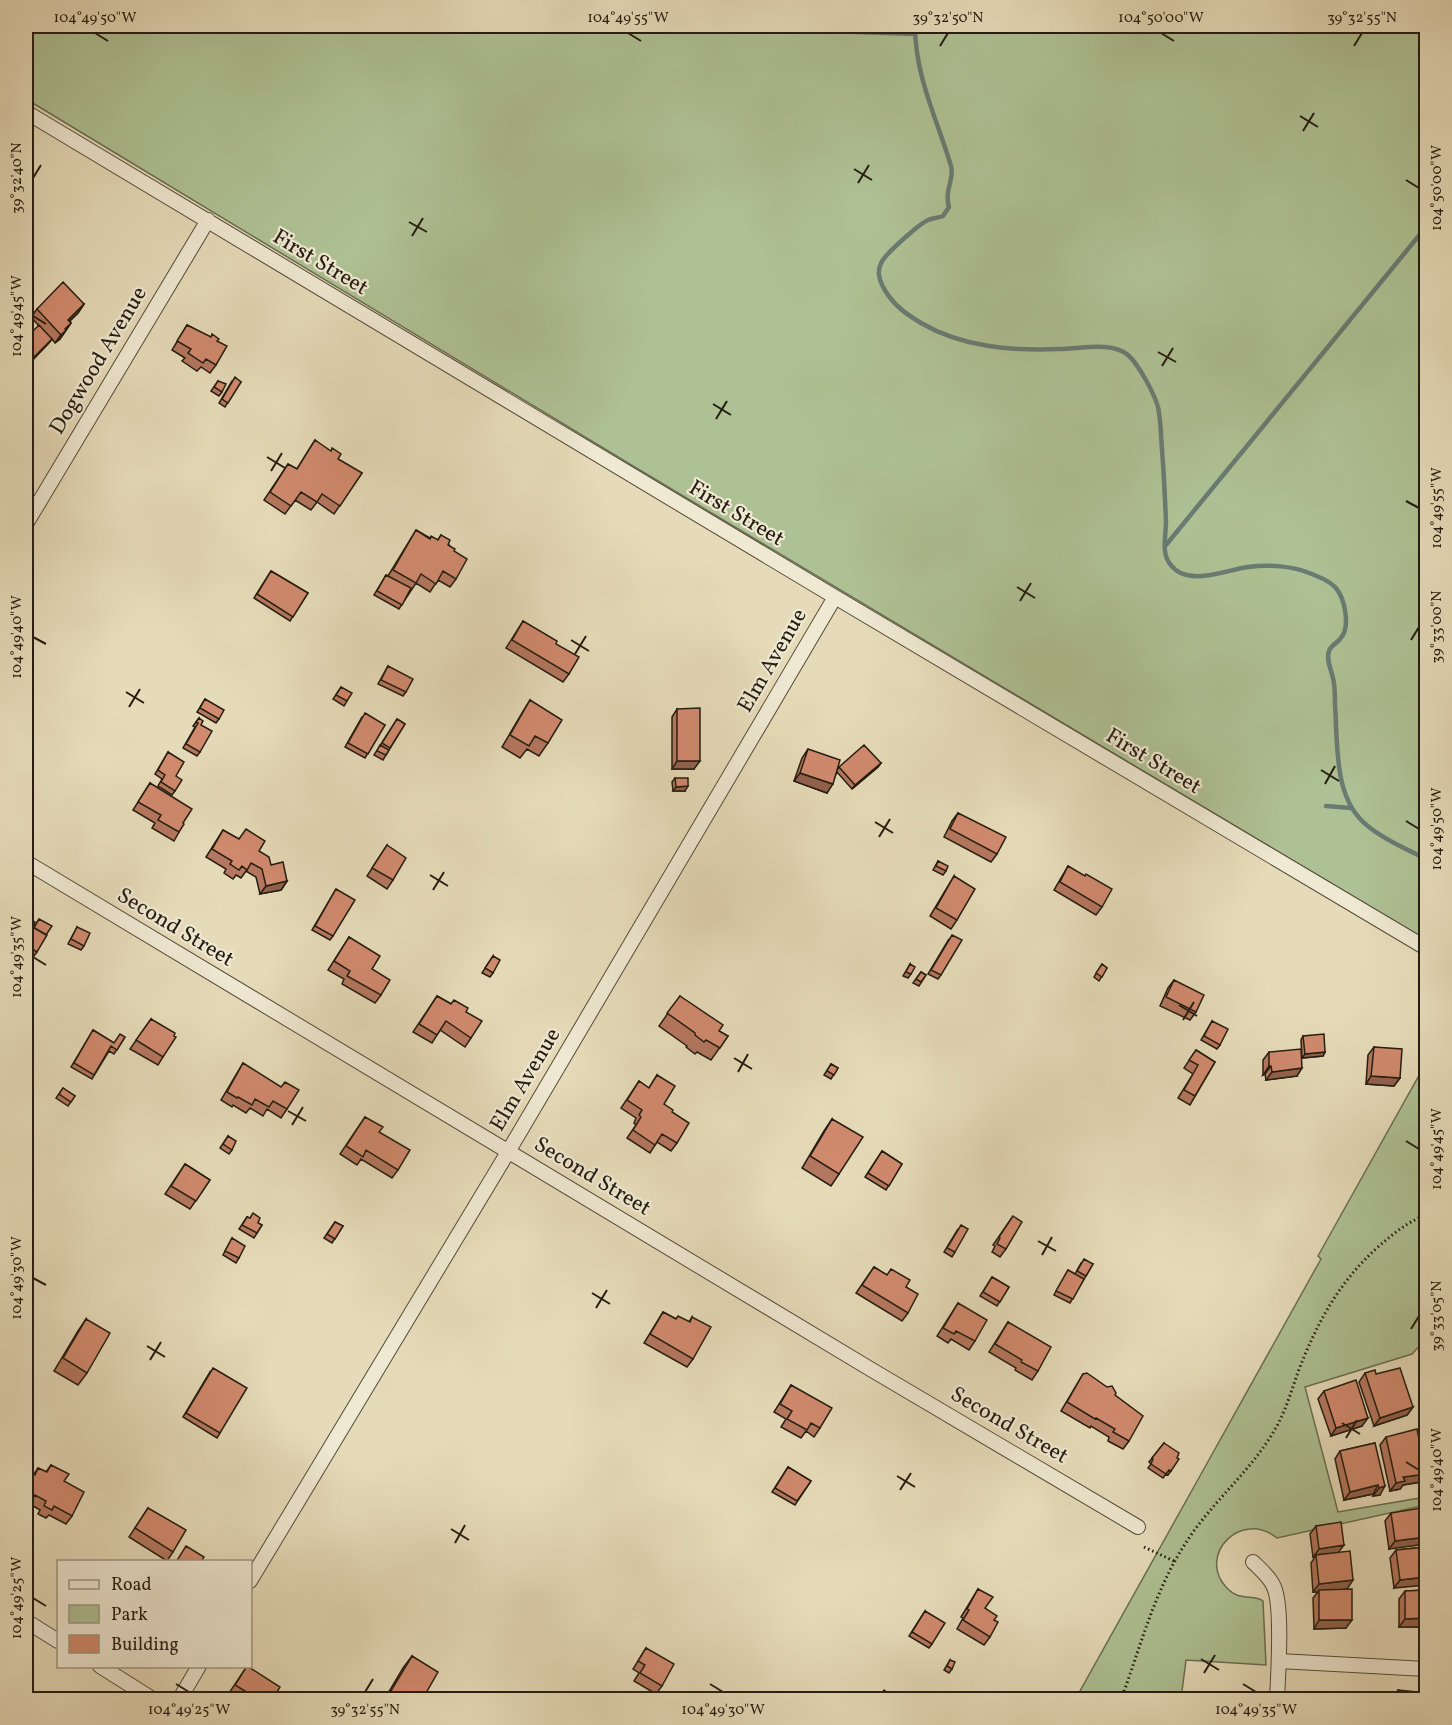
<svg xmlns="http://www.w3.org/2000/svg" width="1452" height="1725" font-family="Vollkorn,serif">
  <style>
    .green { fill: #aec194; stroke: #696e52; stroke-width: 1.5 }
    .lines { fill: none; stroke-linecap: round; stroke-linejoin: round }
    .stream { stroke: #697b72; stroke-width: 4.5 }
    .minor-casing { stroke: #544c3a; stroke-width: 16 }
    .path { stroke: #241c10; stroke-width: 3; stroke-dasharray: 1.5 3; stroke-linecap: butt }
    .minor { stroke: #efe8d2; stroke-width: 14 }
    .wall { fill: #b4775f; stroke: #241c10; stroke-width: 1.5 }
    .shaded-wall { fill: #92614d; stroke: #241c10; stroke-width: 1.5 }
    .building { fill: #d18a6e; stroke: #241c10; stroke-width: 1.5 }
    .ticks { fill: none; stroke: #241c10; stroke-width: 2 }
    .labels { text-anchor: middle; dominant-baseline: central; stroke-width: 4.5; stroke-linejoin: round; paint-order: stroke }
    .street-label { font-size: 22px; fill: #241c10; stroke: #efe8d2 }
    .neatline { fill: none; stroke: #241c10; stroke-width: 2 }
    .ticks-label { font-size: 15px; text-anchor: middle; fill: #241c10 }
  </style>
  <rect width="100%" height="100%" fill="#e6dbb9"/>
  <filter id="stains"><feTurbulence type="fractalNoise" baseFrequency=".00333" numOctaves="4"/><feColorMatrix values="0 0 0 0 .2 0 0 0 0 .09 0 0 0 0 .02 0 0 0 .5 -.17"/></filter>
  <radialGradient id="worn" r=".72"><stop offset=".6" stop-color="#630" stop-opacity="0"/><stop offset="1" stop-color="#630" stop-opacity=".3"/></radialGradient>
  <!-- green -->
  <path class="green" d="M 26,26 L 1426,26 L 1426,940 L 633,466 L 26,99 Z
    M 1426,1063 L 1426,1339 L 1412,1354 L 1305,1387 L 1338,1512 L 1426,1497 L 1426,1505 L 1277,1538 C 1241,1509 1197,1555 1226,1587 C 1240,1603 1254,1593 1263,1601 L 1266,1665 L 1186,1660 L 1181,1699 L 1075,1700 C 1158,1553 1238,1406 1321,1259 L 1318,1256 Z"/>
  <g class="lines">
    <!-- stream -->
    <path class="stream" d="M 830,26 L 856,32 L 915,34
      M 915,26 C 915,76 937,119 951,166 C 955,178 944,190 949,207 L 943,216 C 938,218 933,218 928,220 C 919,224 893,248 886,256 C 874,269 879,282 888,295 C 897,308 908,315 921,323 C 962,347 1011,351 1059,349 C 1079,349 1112,341 1128,355 C 1139,365 1154,393 1158,407 C 1161,421 1161,436 1162,450 C 1164,474 1165,498 1166,522 C 1166,535 1161,553 1170,564 C 1187,588 1225,570 1248,567 C 1269,564 1293,566 1312,574 C 1321,578 1329,580 1336,588 C 1345,599 1351,628 1340,639 C 1336,644 1331,645 1329,651 C 1326,660 1331,669 1333,678 C 1335,686 1335,696 1335,705 C 1338,746 1333,800 1369,827 C 1386,841 1407,849 1426,859
      M 1166,545 L 1426,227
      M 1326,806 L 1351,808"/>
    <!-- minor casing -->
    <g class="minor-casing">
      <path id="minor" d="M 26,112 L 835,597 L 1426,948
        M 26,524 L 208,220
        M 26,862 L 872,1370 L 1138,1527
        M 1253,1562 C 1260,1569 1270,1577 1274,1587 C 1283,1607 1278,1675 1277,1700
        M 250,1581 L 508,1152 L 835,597
        M 26,1621 L 58,1641
        M 1279,1661 L 1426,1669
        M 100,1666 L 154,1700
        M 179,1700 L 199,1666"/>
    </g>
    <!-- path -->
    <path class="path" d="M 1144,1547 L 1174,1561
      M 1121,1700 C 1141,1645 1155,1589 1187,1541 C 1213,1501 1250,1472 1274,1431 C 1285,1413 1291,1392 1298,1372 C 1317,1323 1338,1283 1378,1247 C 1393,1234 1407,1222 1426,1215"/>
    <!-- minor -->
    <use href="#minor" class="minor"/>
  </g>
  <!-- wall -->
  <path class="wall" d="M 84,304 L 78,313 L 70,321 L 71,323 L 60,339 L 55,343 L 52,339 L 26,367 L 26,338 L 39,326 L 31,317 L 37,309 Z
    M 187,325 L 217,341 L 216,365 L 210,373 L 201,367 L 197,371 L 182,361 L 185,358 L 172,350 Z
    M 218,381 L 222,392 L 219,396 L 211,391 Z
    M 232,381 L 241,382 L 225,407 L 219,403 Z
    M 315,440 L 338,459 L 362,473 L 334,514 L 317,502 L 311,510 L 295,500 L 285,514 L 264,500 L 288,464 L 297,469 Z
    M 416,530 L 430,538 L 438,540 L 441,535 L 454,551 L 456,579 L 450,587 L 438,580 L 430,592 L 416,583 L 399,609 L 374,595 L 386,575 L 388,576 Z
    M 271,571 L 308,593 L 290,621 L 254,598 Z
    M 523,621 L 556,644 L 569,674 L 563,682 L 506,648 Z
    M 388,666 L 406,692 L 403,696 L 378,684 Z
    M 341,687 L 347,701 L 344,706 L 333,699 Z
    M 205,699 L 219,719 L 216,723 L 197,712 Z
    M 530,700 L 548,743 L 539,756 L 527,749 L 520,758 L 502,747 L 522,713 Z
    M 677,709 L 694,769 L 672,769 L 672,717 Z
    M 362,717 L 385,725 L 365,758 L 345,747 Z
    M 199,718 L 201,725 L 200,752 L 197,756 L 183,748 L 195,727 L 193,726 Z
    M 397,719 L 405,724 L 383,760 L 374,755 Z
    M 808,749 L 838,769 L 839,767 L 881,763 L 878,767 L 852,789 L 837,772 L 827,793 L 794,781 L 802,758 Z
    M 168,752 L 176,776 L 175,791 L 172,795 L 158,786 L 162,779 L 155,774 Z
    M 675,778 L 685,791 L 673,791 L 672,782 Z
    M 150,783 L 179,832 L 174,841 L 152,828 L 155,823 L 133,810 Z
    M 958,813 L 997,854 L 991,862 L 944,837 L 952,821 Z
    M 223,830 L 259,851 L 271,865 L 287,881 L 281,890 L 260,894 L 256,877 L 246,871 L 241,878 L 236,875 L 233,879 L 224,873 L 226,869 L 206,857 Z
    M 387,845 L 393,880 L 387,889 L 367,876 Z
    M 938,861 L 946,871 L 943,875 L 933,870 Z
    M 1068,866 L 1102,907 L 1096,915 L 1054,890 Z
    M 954,876 L 957,920 L 951,929 L 930,916 Z
    M 336,889 L 333,936 L 330,940 L 312,930 Z
    M 26,917 L 34,927 L 39,919 L 37,952 L 31,960 L 26,957 Z
    M 77,927 L 84,946 L 81,950 L 68,944 Z
    M 349,937 L 372,969 L 381,995 L 375,1003 L 342,984 L 344,979 L 328,970 Z
    M 949,939 L 941,975 L 938,979 L 928,974 Z
    M 493,956 L 493,973 L 490,977 L 482,973 Z
    M 910,964 L 911,974 L 908,978 L 903,976 Z
    M 1102,964 L 1107,968 L 1099,981 L 1094,977 Z
    M 921,972 L 926,975 L 919,986 L 913,983 Z
    M 1174,980 L 1196,1012 L 1190,1020 L 1160,1006 L 1168,988 Z
    M 437,996 L 466,1012 L 471,1038 L 465,1047 L 440,1030 L 432,1043 L 413,1032 Z
    M 680,996 L 719,1031 L 728,1036 L 711,1060 L 697,1052 L 695,1054 L 686,1047 L 687,1046 L 659,1026 Z
    M 151,1019 L 163,1057 L 158,1065 L 130,1049 Z
    M 1212,1021 L 1220,1045 L 1217,1049 L 1201,1040 Z
    M 93,1030 L 114,1043 L 125,1037 L 114,1054 L 109,1051 L 92,1079 L 71,1067 Z
    M 1303,1036 L 1325,1052 L 1323,1056 L 1302,1058 L 1301,1040 Z
    M 1374,1047 L 1400,1078 L 1394,1086 L 1366,1084 L 1368,1055 Z
    M 1196,1050 L 1215,1062 L 1190,1105 L 1178,1098 L 1193,1074 L 1184,1068 Z
    M 1269,1052 L 1297,1076 L 1266,1080 L 1265,1074 L 1263,1075 L 1263,1060 Z
    M 243,1063 L 287,1109 L 281,1118 L 267,1109 L 263,1116 L 250,1108 L 246,1113 L 233,1105 L 232,1107 L 221,1100 Z
    M 831,1064 L 838,1068 L 831,1079 L 824,1075 Z
    M 657,1075 L 664,1104 L 672,1112 L 677,1143 L 671,1151 L 657,1142 L 650,1153 L 627,1138 L 636,1125 L 634,1123 L 636,1118 L 621,1108 L 639,1081 L 649,1088 Z
    M 63,1088 L 75,1096 L 68,1106 L 56,1098 Z
    M 365,1117 L 379,1132 L 398,1170 L 392,1178 L 361,1159 L 357,1165 L 340,1154 Z
    M 832,1119 L 839,1174 L 831,1186 L 802,1168 L 824,1131 Z
    M 228,1136 L 232,1150 L 229,1154 L 220,1148 Z
    M 882,1151 L 902,1164 L 886,1190 L 865,1177 Z
    M 185,1164 L 210,1180 L 190,1209 L 165,1194 Z
    M 1013,1216 L 1006,1249 L 1000,1257 L 992,1252 L 995,1246 L 993,1245 Z
    M 247,1217 L 262,1225 L 254,1238 L 239,1229 Z
    M 335,1222 L 343,1226 L 332,1243 L 324,1238 Z
    M 958,1229 L 955,1252 L 952,1257 L 944,1252 Z
    M 232,1238 L 239,1258 L 236,1263 L 223,1255 Z
    M 1081,1263 L 1093,1264 L 1070,1303 L 1054,1295 L 1068,1270 L 1075,1274 Z
    M 874,1267 L 906,1287 L 908,1313 L 902,1321 L 856,1293 Z
    M 992,1277 L 1009,1287 L 997,1306 L 980,1296 Z
    M 958,1303 L 975,1341 L 969,1350 L 951,1339 L 948,1343 L 937,1336 Z
    M 663,1312 L 676,1319 L 689,1322 L 692,1317 L 693,1359 L 687,1367 L 644,1343 Z
    M 86,1319 L 87,1373 L 78,1385 L 54,1371 L 78,1331 Z
    M 1008,1322 L 1038,1371 L 1032,1380 L 1015,1370 L 1016,1368 L 989,1352 Z
    M 210,1372 L 220,1433 L 217,1438 L 183,1417 Z
    M 1365,1373 L 1376,1374 L 1413,1407 L 1407,1415 L 1374,1426 L 1359,1382 Z
    M 1083,1374 L 1115,1395 L 1129,1441 L 1123,1449 L 1108,1441 L 1109,1437 L 1091,1426 L 1090,1428 L 1061,1411 Z
    M 791,1385 L 820,1428 L 814,1437 L 806,1431 L 801,1438 L 781,1427 L 786,1419 L 774,1412 Z
    M 1324,1391 L 1362,1426 L 1331,1436 L 1318,1399 Z
    M 1386,1437 L 1426,1472 L 1426,1475 L 1421,1482 L 1403,1485 L 1400,1489 L 1390,1491 L 1380,1445 Z
    M 1164,1443 L 1171,1471 L 1168,1475 L 1166,1474 L 1163,1478 L 1148,1468 L 1151,1464 L 1149,1462 Z
    M 1375,1443 L 1380,1495 L 1373,1496 L 1373,1494 L 1344,1500 L 1335,1459 L 1340,1451 Z
    M 51,1465 L 64,1481 L 72,1516 L 66,1524 L 49,1515 L 46,1518 L 38,1514 L 40,1510 L 30,1504 L 26,1510 L 26,1471 L 34,1474 L 38,1468 L 46,1472 Z
    M 788,1467 L 811,1481 L 795,1505 L 772,1492 Z
    M 148,1508 L 173,1552 L 167,1561 L 129,1537 Z
    M 1391,1513 L 1424,1521 L 1389,1549 L 1385,1521 Z
    M 1316,1526 L 1338,1553 L 1347,1589 L 1340,1589 L 1346,1628 L 1314,1629 L 1313,1598 L 1318,1592 L 1313,1592 L 1311,1563 L 1315,1557 L 1313,1557 L 1310,1534 Z
    M 1426,1547 L 1394,1588 L 1390,1558 L 1396,1550 Z
    M 978,1589 L 985,1608 L 994,1620 L 990,1637 L 984,1645 L 957,1629 L 963,1618 L 961,1617 Z
    M 1426,1590 L 1426,1627 L 1399,1627 L 1399,1599 L 1405,1591 Z
    M 925,1611 L 932,1644 L 929,1648 L 909,1636 Z
    M 646,1648 L 662,1686 L 656,1694 L 634,1681 L 639,1673 L 633,1669 Z
    M 412,1656 L 422,1700 L 384,1700 L 403,1668 Z
    M 950,1660 L 952,1669 L 949,1673 L 944,1670 Z
    M 247,1666 L 272,1700 L 240,1700 L 229,1693 Z
    M 1398,1690 L 1426,1700 L 1392,1700 Z"/>
  <!-- shaded-wall -->
  <path class="shaded-wall" d="M 84,304 L 78,313 L 62,328 L 68,320 Z
    M 71,323 L 60,339 L 55,343 L 65,329 Z
    M 52,339 L 49,343 L 26,367 L 27,364 Z
    M 677,761 L 700,761 L 694,769 L 672,769 Z
    M 881,763 L 878,767 L 852,789 L 855,785 Z
    M 800,773 L 833,784 L 827,793 L 794,781 Z
    M 688,786 L 685,791 L 673,791 L 676,787 Z
    M 287,881 L 281,890 L 260,894 L 266,886 Z
    M 1325,1052 L 1323,1056 L 1302,1058 L 1305,1054 Z
    M 1269,1066 L 1271,1066 L 1265,1074 L 1263,1075 Z
    M 1302,1068 L 1297,1076 L 1266,1080 L 1272,1072 Z
    M 1371,1076 L 1400,1078 L 1394,1086 L 1366,1084 Z
    M 1413,1407 L 1407,1415 L 1374,1426 L 1380,1418 Z
    M 1368,1418 L 1362,1426 L 1331,1436 L 1336,1428 Z
    M 1426,1474 L 1421,1482 L 1403,1485 L 1400,1489 L 1390,1491 L 1396,1483 L 1403,1477 Z
    M 1378,1485 L 1373,1494 L 1344,1500 L 1350,1492 Z
    M 1385,1486 L 1380,1495 L 1373,1496 L 1379,1488 Z
    M 1426,1537 L 1426,1544 L 1389,1549 L 1395,1541 Z
    M 1344,1545 L 1338,1553 L 1316,1555 L 1315,1557 L 1313,1557 L 1319,1549 Z
    M 1426,1577 L 1426,1585 L 1394,1588 L 1400,1580 Z
    M 1353,1580 L 1347,1589 L 1319,1592 L 1319,1590 L 1318,1592 L 1313,1592 L 1319,1584 Z
    M 1426,1618 L 1426,1627 L 1399,1627 L 1405,1619 Z
    M 1319,1620 L 1352,1620 L 1346,1628 L 1314,1629 Z"/>
  <!-- building -->
  <path class="building" d="M 63,282 L 84,304 L 68,320 L 71,323 L 65,329 L 66,330 L 61,335 L 37,309 Z
    M 39,325 L 52,339 L 27,364 L 26,362 L 26,338 Z
    M 187,325 L 211,337 L 212,334 L 219,339 L 217,341 L 227,346 L 216,365 L 206,359 L 203,363 L 188,353 L 191,349 L 177,341 Z
    M 235,377 L 241,382 L 228,403 L 222,399 Z
    M 218,381 L 226,384 L 222,392 L 214,387 Z
    M 315,440 L 331,451 L 332,448 L 341,454 L 338,459 L 362,473 L 340,506 L 322,494 L 317,502 L 301,492 L 291,506 L 270,492 L 288,464 L 297,469 Z
    M 416,530 L 430,539 L 431,536 L 438,540 L 441,535 L 450,540 L 448,545 L 455,549 L 454,551 L 467,559 L 456,579 L 443,571 L 436,584 L 421,574 L 416,583 L 393,570 Z
    M 271,571 L 308,593 L 293,617 L 257,594 Z
    M 386,575 L 411,588 L 402,605 L 377,591 Z
    M 523,621 L 557,641 L 556,644 L 579,657 L 569,674 L 512,640 Z
    M 388,666 L 413,679 L 406,692 L 381,680 Z
    M 341,687 L 352,693 L 347,701 L 336,695 Z
    M 205,699 L 224,710 L 219,719 L 200,708 Z
    M 530,700 L 562,720 L 548,743 L 535,736 L 529,746 L 510,735 Z
    M 700,708 L 700,761 L 677,761 L 677,709 Z
    M 365,713 L 385,725 L 368,754 L 348,743 Z
    M 199,718 L 203,721 L 201,725 L 212,731 L 200,752 L 186,744 L 198,723 L 196,722 Z
    M 397,719 L 405,724 L 390,748 L 382,743 Z
    M 380,745 L 389,750 L 386,755 L 377,751 Z
    M 864,745 L 881,763 L 855,785 L 839,767 Z
    M 808,749 L 840,760 L 833,784 L 800,773 Z
    M 168,752 L 184,762 L 176,776 L 182,780 L 175,791 L 161,782 L 165,775 L 158,770 Z
    M 675,778 L 688,778 L 688,786 L 676,787 Z
    M 150,783 L 192,809 L 183,823 L 184,824 L 179,832 L 158,820 L 161,815 L 138,802 Z
    M 958,813 L 1006,837 L 997,854 L 950,829 Z
    M 246,829 L 265,841 L 259,851 L 269,857 L 271,865 L 283,862 L 287,881 L 266,886 L 262,869 L 251,863 L 247,870 L 242,866 L 239,870 L 230,864 L 232,861 L 212,849 L 223,830 L 239,839 Z
    M 387,845 L 406,858 L 393,880 L 372,868 Z
    M 938,861 L 948,866 L 946,871 L 936,866 Z
    M 1068,866 L 1085,876 L 1086,874 L 1112,889 L 1102,907 L 1060,882 Z
    M 954,876 L 975,889 L 957,920 L 936,908 Z
    M 336,889 L 355,900 L 333,936 L 315,926 Z
    M 26,917 L 35,922 L 33,927 L 47,935 L 37,952 L 26,945 Z
    M 39,919 L 52,926 L 46,935 L 34,928 Z
    M 77,927 L 90,933 L 84,946 L 71,939 Z
    M 952,935 L 962,940 L 941,975 L 931,970 Z
    M 349,937 L 380,956 L 372,969 L 390,980 L 381,995 L 347,976 L 350,971 L 334,961 Z
    M 493,956 L 500,960 L 493,973 L 485,968 Z
    M 910,964 L 915,967 L 911,974 L 906,972 Z
    M 1102,964 L 1107,968 L 1102,977 L 1096,973 Z
    M 921,972 L 926,975 L 921,982 L 916,979 Z
    M 1174,980 L 1204,995 L 1196,1012 L 1166,997 Z
    M 437,996 L 451,1004 L 454,1000 L 468,1008 L 466,1012 L 482,1021 L 471,1038 L 446,1021 L 437,1035 L 419,1024 Z
    M 680,996 L 723,1025 L 719,1031 L 728,1036 L 720,1048 L 706,1040 L 704,1042 L 695,1035 L 695,1033 L 667,1013 Z
    M 151,1019 L 175,1033 L 174,1036 L 176,1037 L 163,1057 L 136,1040 Z
    M 1212,1021 L 1228,1029 L 1220,1045 L 1204,1036 Z
    M 93,1030 L 114,1043 L 120,1034 L 125,1037 L 117,1050 L 111,1046 L 94,1075 L 74,1063 Z
    M 1324,1034 L 1325,1052 L 1305,1054 L 1303,1036 Z
    M 1374,1047 L 1402,1049 L 1400,1078 L 1371,1076 Z
    M 1301,1049 L 1302,1068 L 1272,1072 L 1271,1066 L 1269,1066 L 1269,1052 Z
    M 1196,1050 L 1215,1062 L 1195,1096 L 1184,1090 L 1198,1065 L 1189,1060 Z
    M 243,1063 L 281,1087 L 285,1082 L 299,1090 L 287,1109 L 273,1101 L 269,1107 L 255,1099 L 252,1105 L 238,1097 L 237,1098 L 227,1092 Z
    M 831,1064 L 838,1068 L 834,1075 L 827,1071 Z
    M 657,1075 L 675,1086 L 664,1104 L 673,1110 L 672,1112 L 689,1123 L 677,1143 L 662,1134 L 655,1145 L 633,1130 L 641,1117 L 639,1115 L 642,1110 L 627,1100 L 639,1081 L 649,1088 Z
    M 63,1088 L 75,1096 L 71,1102 L 59,1094 Z
    M 365,1117 L 383,1127 L 379,1132 L 410,1150 L 398,1170 L 366,1150 L 363,1157 L 346,1146 Z
    M 832,1119 L 863,1137 L 839,1174 L 810,1156 Z
    M 228,1136 L 236,1141 L 232,1150 L 223,1144 Z
    M 882,1151 L 902,1164 L 889,1186 L 868,1173 Z
    M 185,1164 L 210,1180 L 196,1201 L 171,1186 Z
    M 253,1213 L 260,1218 L 258,1223 L 262,1225 L 257,1233 L 242,1225 L 247,1217 L 250,1218 Z
    M 1013,1216 L 1022,1222 L 1006,1249 L 997,1244 L 1000,1238 L 999,1237 Z
    M 335,1222 L 343,1226 L 335,1239 L 327,1234 Z
    M 961,1225 L 968,1229 L 955,1252 L 947,1248 Z
    M 232,1238 L 245,1246 L 239,1258 L 225,1251 Z
    M 1084,1259 L 1093,1264 L 1086,1276 L 1077,1271 Z
    M 874,1267 L 887,1275 L 891,1269 L 910,1280 L 906,1287 L 918,1294 L 908,1313 L 862,1285 Z
    M 1068,1270 L 1084,1279 L 1073,1299 L 1056,1291 Z
    M 992,1277 L 1009,1287 L 1000,1302 L 983,1292 Z
    M 958,1303 L 987,1320 L 975,1341 L 956,1331 L 954,1334 L 943,1328 Z
    M 663,1312 L 676,1319 L 678,1316 L 690,1322 L 692,1317 L 711,1327 L 693,1359 L 650,1334 Z
    M 86,1319 L 110,1333 L 87,1373 L 63,1358 Z
    M 1008,1322 L 1051,1347 L 1038,1371 L 1021,1362 L 1022,1360 L 995,1344 Z
    M 213,1368 L 247,1388 L 220,1433 L 186,1413 Z
    M 1400,1368 L 1413,1407 L 1380,1418 L 1365,1373 L 1375,1370 L 1376,1374 Z
    M 1087,1373 L 1107,1387 L 1112,1386 L 1116,1393 L 1115,1395 L 1143,1416 L 1129,1441 L 1113,1432 L 1115,1429 L 1096,1418 L 1095,1419 L 1067,1402 L 1083,1374 Z
    M 1356,1380 L 1368,1418 L 1336,1428 L 1324,1391 Z
    M 791,1385 L 832,1408 L 820,1428 L 811,1423 L 807,1430 L 787,1419 L 792,1411 L 780,1404 Z
    M 1417,1429 L 1426,1474 L 1403,1477 L 1405,1481 L 1396,1483 L 1386,1437 Z
    M 1164,1443 L 1179,1453 L 1177,1458 L 1179,1459 L 1171,1471 L 1169,1470 L 1166,1474 L 1151,1464 L 1153,1459 L 1152,1458 Z
    M 1375,1443 L 1385,1486 L 1379,1488 L 1378,1485 L 1350,1492 L 1340,1451 Z
    M 51,1465 L 69,1474 L 64,1481 L 84,1492 L 72,1516 L 54,1506 L 52,1510 L 44,1506 L 46,1501 L 35,1495 L 31,1502 L 26,1499 L 26,1470 L 35,1475 L 38,1468 L 47,1472 Z
    M 788,1467 L 811,1481 L 797,1501 L 775,1488 Z
    M 148,1508 L 186,1530 L 173,1552 L 135,1528 Z
    M 1421,1508 L 1424,1521 L 1426,1521 L 1426,1537 L 1395,1541 L 1391,1513 Z
    M 1341,1522 L 1344,1545 L 1319,1549 L 1316,1526 Z
    M 186,1546 L 204,1557 L 201,1562 L 176,1562 Z
    M 1426,1547 L 1426,1577 L 1400,1580 L 1396,1550 Z
    M 1350,1551 L 1353,1580 L 1319,1584 L 1316,1555 Z
    M 978,1589 L 993,1597 L 985,1608 L 997,1616 L 994,1620 L 998,1622 L 990,1637 L 963,1620 L 969,1610 L 967,1609 Z
    M 1352,1589 L 1352,1620 L 1319,1620 L 1319,1590 Z
    M 1426,1590 L 1426,1618 L 1405,1619 L 1405,1591 Z
    M 925,1611 L 945,1623 L 932,1644 L 912,1632 Z
    M 646,1648 L 674,1664 L 662,1686 L 640,1673 L 645,1665 L 638,1661 Z
    M 412,1656 L 438,1672 L 422,1700 L 398,1700 L 389,1694 Z
    M 950,1660 L 955,1662 L 952,1669 L 947,1666 Z
    M 247,1666 L 280,1687 L 272,1700 L 264,1700 L 252,1692 L 250,1694 L 235,1685 Z
    M 884,1690 L 899,1700 L 878,1700 Z
    M 1398,1690 L 1426,1693 L 1426,1700 L 1397,1700 Z"/>
  <!-- ticks -->
  <path class="ticks" d="M 95,33 L 108,41M 628,33 L 641,41M 1161,33 L 1174,41M 940,46 L 948,33M 1354,46 L 1362,33M 1300,116 L 1318,127M 1303,131 L 1314,113M 854,169 L 872,180M 33,178 L 41,165M 1406,180 L 1419,188M 858,183 L 869,165M 409,222 L 427,232M 412,236 L 423,218M 33,316 L 46,324M 1158,352 L 1176,362M 1162,366 L 1173,348M 713,404 L 731,415M 716,419 L 727,401M 267,457 L 285,468M 271,471 L 282,453M 1406,501 L 1419,508M 1017,587 L 1035,598M 1020,601 L 1031,583M 33,637 L 46,644M 571,640 L 589,651M 1411,640 L 1419,627M 575,654 L 586,636M 126,692 L 144,703M 129,707 L 140,689M 1321,770 L 1339,781M 1325,784 L 1335,766M 1406,821 L 1419,829M 875,822 L 893,833M 879,837 L 890,819M 430,875 L 448,886M 433,890 L 444,872M 33,957 L 46,965M 1179,1005 L 1197,1016M 1183,1020 L 1194,1002M 734,1058 L 752,1069M 738,1072 L 748,1054M 288,1111 L 306,1121M 292,1125 L 303,1107M 1406,1141 L 1419,1149M 1038,1241 L 1056,1251M 1042,1255 L 1052,1237M 33,1278 L 46,1285M 592,1293 L 610,1304M 596,1308 L 607,1290M 1411,1329 L 1419,1316M 147,1346 L 165,1357M 150,1360 L 161,1342M 1342,1423 L 1360,1434M 1346,1438 L 1357,1420M 1406,1462 L 1419,1470M 897,1476 L 915,1487M 900,1490 L 911,1473M 451,1529 L 469,1540M 455,1543 L 465,1525M 33,1598 L 46,1606M 1201,1659 L 1219,1670M 1204,1673 L 1215,1655M 176,1684 L 189,1692M 710,1684 L 723,1692M 1243,1684 L 1256,1692M 365,1692 L 373,1679"/>
  <g class="labels">
    <!-- street labels -->
    <g class="street-label">
      <text transform="translate(320 263) rotate(31)">First Street</text>
      <text transform="translate(99 361) rotate(-59)">Dogwood Avenue</text>
      <text transform="translate(736 514) rotate(31)">First Street</text>
      <text transform="translate(773 661) rotate(-60)">Elm Avenue</text>
      <text transform="translate(1153 762) rotate(31)">First Street</text>
      <text transform="translate(175 928) rotate(31)">Second Street</text>
      <text transform="translate(526 1080) rotate(-59)">Elm Avenue</text>
      <text transform="translate(592 1177) rotate(31)">Second Street</text>
      <text transform="translate(1009 1426) rotate(30)">Second Street</text>
    </g>
  </g>
  <!-- margin -->
  <rect width="1452" height="1725" fill="none" stroke="#e6dbb9" stroke-width="66"/>
  <!-- legend -->
  <rect x="57" y="1560" width="195" height="108" fill="#efe8d2" stroke="#9e9684" stroke-width="1.5"/>
  <rect x="69" y="1580" width="30" height="9" fill="#efe8d2" stroke="#9e9684" stroke-width="1.5"/>
  <text x="111" y="1590" font-size="18" fill="#241c10">Road</text>
  <rect x="69" y="1605" width="30" height="18" fill="#aec194" stroke="#9e9684" stroke-width="1.5"/>
  <text x="111" y="1620" font-size="18" fill="#241c10">Park</text>
  <rect x="69" y="1635" width="30" height="18" fill="#d18a6e" stroke="#9e9684" stroke-width="1.5"/>
  <text x="111" y="1650" font-size="18" fill="#241c10">Building</text>
  <rect x="33" y="33" width="1386" height="1659" class="neatline"/>
  <g class="ticks-label">
    <text x="95" y="22">104°49'50"W</text>
    <text x="628" y="22">104°49'55"W</text>
    <text x="948" y="22">39°32'50"N</text>
    <text x="1161" y="22">104°50'00"W</text>
    <text x="1362" y="22">39°32'55"N</text>
    <text transform="translate(16 178) rotate(-90)" y="5">39°32'40"N</text>
    <text transform="translate(1436 188) rotate(-90)" y="5">104°50'00"W</text>
    <text transform="translate(16 316) rotate(-90)" y="5">104°49'45"W</text>
    <text transform="translate(1436 508) rotate(-90)" y="5">104°49'55"W</text>
    <text transform="translate(1436 627) rotate(-90)" y="5">39°33'00"N</text>
    <text transform="translate(16 637) rotate(-90)" y="5">104°49'40"W</text>
    <text transform="translate(1436 829) rotate(-90)" y="5">104°49'50"W</text>
    <text transform="translate(16 957) rotate(-90)" y="5">104°49'35"W</text>
    <text transform="translate(1436 1149) rotate(-90)" y="5">104°49'45"W</text>
    <text transform="translate(16 1278) rotate(-90)" y="5">104°49'30"W</text>
    <text transform="translate(1436 1316) rotate(-90)" y="5">39°33'05"N</text>
    <text transform="translate(1436 1470) rotate(-90)" y="5">104°49'40"W</text>
    <text transform="translate(16 1598) rotate(-90)" y="5">104°49'25"W</text>
    <text x="189" y="1714">104°49'25"W</text>
    <text x="365" y="1714">39°32'55"N</text>
    <text x="723" y="1714">104°49'30"W</text>
    <text x="1256" y="1714">104°49'35"W</text>
  </g>
  <rect width="100%" height="100%" filter="url(#stains)"/>
  <rect width="100%" height="100%" fill="url(#worn)"/>
</svg>
